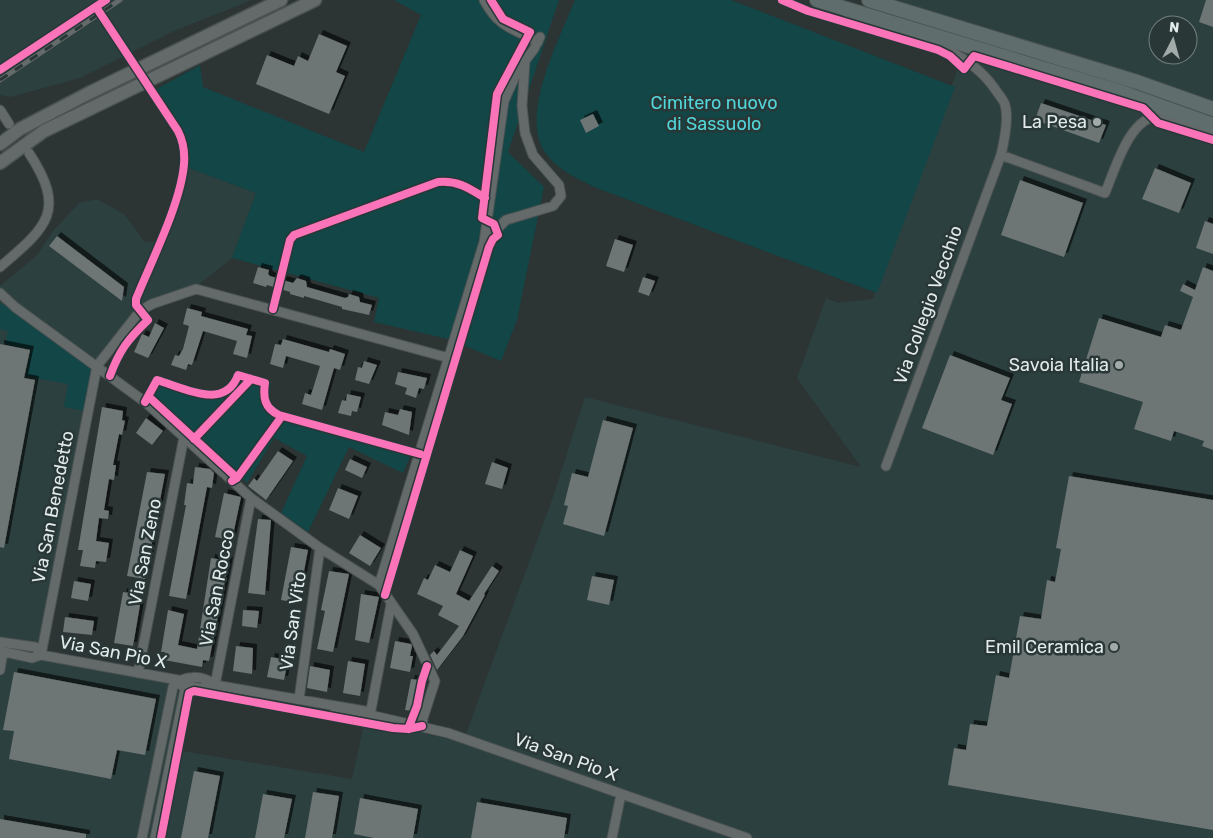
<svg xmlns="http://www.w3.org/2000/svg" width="1213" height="838" font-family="Rubik,sans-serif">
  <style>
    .built { fill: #2c4040; fill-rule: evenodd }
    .green { fill: #124647 }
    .building { fill: #6d7474; filter: url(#shadow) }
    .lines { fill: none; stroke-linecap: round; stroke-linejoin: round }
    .street-casing { stroke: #4a5151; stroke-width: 11 }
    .secondary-casing { stroke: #4a5151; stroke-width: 15 }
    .primary-casing { stroke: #4a5151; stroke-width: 16 }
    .street { stroke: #646a6a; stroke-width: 9 }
    .secondary { stroke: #646a6a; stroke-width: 12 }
    .primary { stroke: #5f6d6d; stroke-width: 14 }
    .rail-casing { stroke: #656a6a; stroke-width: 5 }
    .rail { stroke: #293737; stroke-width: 3; stroke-dasharray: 9; stroke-linecap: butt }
    .cycleway-casing { stroke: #293737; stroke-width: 11 }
    .cycleway { stroke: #fb73b8; stroke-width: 8 }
    .poi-dot { fill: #a2aaaa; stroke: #293737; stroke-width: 2 }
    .labels { text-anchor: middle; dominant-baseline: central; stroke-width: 5; stroke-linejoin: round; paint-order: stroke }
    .park-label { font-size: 18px; fill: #52d6d9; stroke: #293737 }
    .poi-label { font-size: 18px; fill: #e2eaea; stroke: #293737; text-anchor: end }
    .street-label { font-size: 18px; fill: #e2eaea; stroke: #293737 }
  </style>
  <defs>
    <filter id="shadow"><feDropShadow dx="4" dy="-4" stdDeviation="0" flood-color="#0009"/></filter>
  </defs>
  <rect width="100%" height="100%" fill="#2c3434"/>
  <!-- built -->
  <path class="built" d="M 0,0 L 252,0 L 174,31 L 80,78 L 11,97 L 0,95 Z
    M 873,0 L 1213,0 L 1213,838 L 0,838 L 0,286 L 37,255 L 53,231 L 79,203 L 97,199 L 124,214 L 145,242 L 162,242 L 189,168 L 256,193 L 232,258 L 193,289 L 139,317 L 94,374 L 41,659 L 181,686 L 170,749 L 352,779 L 365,719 L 463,742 L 553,497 L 585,397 L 861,467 L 797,378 L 826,298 L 838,303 L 873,299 L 971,33 ZM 1158,25 L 1188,25 L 1188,55 L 1158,55 Z"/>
  <!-- green -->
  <path class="green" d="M 394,0 L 559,0 L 508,152 L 544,187 L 517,320 L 501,361 L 448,339 L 374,322 L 379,298 L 232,258 L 256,193 L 189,168 L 185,139 L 153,91 L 200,65 L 203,87 L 364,152 L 421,15 Z
    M 575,0 L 731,0 L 955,87 L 877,293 L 594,187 C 576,178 556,169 544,151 C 520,113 560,38 575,0 Z
    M 0,303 L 15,311 L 92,367 L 85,411 L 64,407 L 68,384 L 26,376 L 31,349 L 5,344 L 8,331 L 0,329 Z
    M 236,371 L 271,382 L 269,400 L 280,412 L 413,450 L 403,473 L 349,447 L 308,532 L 281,513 L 307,456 L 274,438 L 247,483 L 147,394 L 155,377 C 180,384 227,408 236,371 Z"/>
  <!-- building -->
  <path class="building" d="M 1206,0 L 1213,0 L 1213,27 L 1199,22 Z
    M 319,34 L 347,46 L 336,72 L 345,76 L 329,114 L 256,84 L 267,55 L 294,66 L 298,56 L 308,61 Z
    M 1041,103 L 1106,125 L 1099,143 L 1035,120 Z
    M 593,114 L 599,126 L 586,133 L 580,120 Z
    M 1155,168 L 1191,183 L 1179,213 L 1142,199 Z
    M 1020,180 L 1083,203 L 1064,257 L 1001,235 Z
    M 1205,221 L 1213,224 L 1213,254 L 1196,248 Z
    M 57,236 L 124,287 L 122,301 L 49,246 Z
    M 615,239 L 633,245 L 624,272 L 606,266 Z
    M 258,267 L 269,270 L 268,274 L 270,276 L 293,283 L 297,278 L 306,281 L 307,287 L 345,298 L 348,297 L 349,294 L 359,297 L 360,302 L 372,305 L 369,315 L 342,309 L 342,307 L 304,296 L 304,298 L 290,294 L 290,292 L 267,285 L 266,287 L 253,283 Z
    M 1203,267 L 1213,271 L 1213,450 L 1202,446 L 1204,441 L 1174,431 L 1171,441 L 1134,429 L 1143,402 L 1079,382 L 1099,318 L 1161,337 L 1165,325 L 1181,330 L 1193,297 L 1180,291 L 1183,284 L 1195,290 Z
    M 643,277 L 655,281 L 649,296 L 638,292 Z
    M 187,308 L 202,312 L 201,316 L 248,329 L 246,335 L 252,336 L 247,358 L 233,354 L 237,341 L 203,331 L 192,365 L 188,364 L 186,370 L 171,365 L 175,355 L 179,356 L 183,349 L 189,326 L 183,324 Z
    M 155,323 L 164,328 L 148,358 L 134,352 L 142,334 L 149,337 Z
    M 283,339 L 329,352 L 330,349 L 345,354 L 340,370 L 334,368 L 322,410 L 302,404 L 305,393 L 311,395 L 320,366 L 286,356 L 283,368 L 270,364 L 275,344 L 281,345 Z
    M 0,344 L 30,350 L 24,378 L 35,380 L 4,548 L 0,547 Z
    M 950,355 L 1010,378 L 1001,400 L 1012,404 L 993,455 L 922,428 Z
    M 364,361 L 377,365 L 369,384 L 355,380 L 358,367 L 362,368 Z
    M 398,372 L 427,378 L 424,389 L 419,388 L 416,398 L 405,394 L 407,388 L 395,384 Z
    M 347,394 L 361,397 L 357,412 L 352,411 L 351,416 L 338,413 L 342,400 L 346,401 Z
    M 102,407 L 123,411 L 122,420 L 125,421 L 122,435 L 119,434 L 113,465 L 116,465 L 114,480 L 109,479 L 104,510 L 109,511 L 108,519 L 99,518 L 96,541 L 109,543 L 106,562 L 96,561 L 95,568 L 80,566 L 83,550 L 78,550 Z
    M 400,409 L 412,412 L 409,435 L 382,425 L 385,412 L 398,415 Z
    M 146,418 L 163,431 L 152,445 L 136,433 Z
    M 603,420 L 633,428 L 604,536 L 563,524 L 568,506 L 564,505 L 572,473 L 588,477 Z
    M 278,451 L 293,461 L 266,500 L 248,486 L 254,478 L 257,481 Z
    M 350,459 L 367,467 L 362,478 L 345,470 Z
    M 492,462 L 508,468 L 502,489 L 485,484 Z
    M 195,467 L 210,469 L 214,473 L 212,488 L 207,487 L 186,599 L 169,596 L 186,505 L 184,505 L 187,483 L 193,484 Z
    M 147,472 L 165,474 L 145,579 L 127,576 Z
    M 1069,476 L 1213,500 L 1213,830 L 948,785 L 954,748 L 966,750 L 970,724 L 987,726 L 996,675 L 1009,678 L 1020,616 L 1041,619 L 1047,580 L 1055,582 L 1061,549 L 1056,548 Z
    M 338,488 L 358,496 L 349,519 L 329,510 Z
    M 224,493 L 241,497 L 232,540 L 215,537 Z
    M 258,519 L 271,520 L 265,595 L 248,593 Z
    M 360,535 L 381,548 L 370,566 L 349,553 Z
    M 291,547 L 308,550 L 298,603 L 281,600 Z
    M 460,550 L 473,556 L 456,594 L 469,601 L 492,566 L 499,571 L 484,594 L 485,595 L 463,636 L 437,670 L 430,655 L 434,651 L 437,655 L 459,626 L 438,615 L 443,606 L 417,594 L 424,578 L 428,580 L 435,565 L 450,572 Z
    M 211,558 L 229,561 L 209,661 L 203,660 L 202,667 L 164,660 L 165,652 L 161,652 L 168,610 L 184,614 L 178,645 L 197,649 Z
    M 329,571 L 349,574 L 333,652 L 317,649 L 325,611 L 321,610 Z
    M 592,576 L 614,580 L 609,605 L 587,600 Z
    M 74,581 L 91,584 L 88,601 L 71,598 Z
    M 123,592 L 137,594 L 135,604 L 140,605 L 133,646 L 114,643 Z
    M 361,594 L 379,597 L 369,643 L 355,640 Z
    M 243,610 L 259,611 L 257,628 L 242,626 Z
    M 65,617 L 94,621 L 92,635 L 63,632 Z
    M 395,641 L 411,644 L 412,646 L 410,656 L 413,656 L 410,672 L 390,668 Z
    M 236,646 L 253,648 L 252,674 L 233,671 Z
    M 271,657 L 288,660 L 284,680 L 267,677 Z
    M 348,661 L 365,664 L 360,696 L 343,693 Z
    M 310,666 L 330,670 L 327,692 L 307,688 Z
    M 14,672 L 156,699 L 145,755 L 117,750 L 111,779 L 9,759 L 14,731 L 3,730 Z
    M 411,679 L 419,680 L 413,711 L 405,710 Z
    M 194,771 L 220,776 L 208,838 L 181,838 Z
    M 313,792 L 339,796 L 332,838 L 305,838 Z
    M 263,794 L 292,799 L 284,838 L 255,838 Z
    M 360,798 L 418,809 L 413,838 L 374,838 L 354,834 Z
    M 477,802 L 567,818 L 564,838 L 471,838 Z
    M 0,819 L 86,834 L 86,838 L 0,838 Z"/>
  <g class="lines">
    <!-- street casing -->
    <g class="street-casing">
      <path id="street" d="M 484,0 C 500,29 511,27 538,42
        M 843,9 L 853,20 C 903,34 963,43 995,89 C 998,94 1004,100 1005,105 C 1009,117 1004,142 1001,155 L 1105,193 C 1115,170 1130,114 1161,116 C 1178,117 1197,127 1213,133
        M 0,110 L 9,124
        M 485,241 L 506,220 L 553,206 L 561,196 L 559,185 L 533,155 L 525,133 L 522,106 L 525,62
        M 0,267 C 47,227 67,211 29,153
        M 0,293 L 15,307 L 145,402 L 251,498 L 320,548 L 379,585 L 413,634 L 435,681 L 423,718 L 422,726
        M 886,466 L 1001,155
        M 251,498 L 215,685 L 365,711 L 370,715 L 448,733 L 747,838
        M 379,585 L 484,242 L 504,101 L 518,70 L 534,49 L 540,37
        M 0,642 L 35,647 L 41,655
        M 0,651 L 32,658 L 41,655 L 178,680 C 189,687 204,691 215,685 C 203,675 183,674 173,687 L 142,838
        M 41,655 L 97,366 L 140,311 L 152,304 L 196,289 L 449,358
        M 0,670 L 3,652
        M 138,673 L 184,437
        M 299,699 L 320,548
        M 333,707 L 338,713 L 366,719 L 370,715
        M 370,715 L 391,604
        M 155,838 L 185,689 L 180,683
        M 612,838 L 621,794"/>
    </g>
    <!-- secondary casing -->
    <g class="secondary-casing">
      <path id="secondary" d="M 0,144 L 20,129 L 91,92 L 281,0
        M 0,163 L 44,131 L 315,0"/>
    </g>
    <!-- primary casing -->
    <g class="primary-casing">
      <path id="primary" d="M 817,0 L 1124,93 L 1213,125
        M 869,0 L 1137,82 L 1213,109"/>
    </g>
    <!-- street -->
    <use href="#street" class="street"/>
    <!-- secondary -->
    <use href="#secondary" class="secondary"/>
    <!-- primary -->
    <use href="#primary" class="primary"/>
    <!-- rail casing -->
    <g class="rail-casing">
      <path id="rail" d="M 0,80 L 120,0"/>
    </g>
    <!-- rail -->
    <use href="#rail" class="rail"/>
    <!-- cycleway casing -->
    <g class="cycleway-casing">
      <path id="cycleway" d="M 782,0 L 808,11 L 938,50 L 950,56 L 964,69 L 974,56 L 1143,108 L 1158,123 L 1213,140
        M 96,7 L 178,131 C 183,141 185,152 184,164 C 181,203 151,262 136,299 L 136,305 L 148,320 C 128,339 119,351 110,376
        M 0,70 L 106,0
        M 273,309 L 290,240 L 294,235 L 438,182 C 457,180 469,188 485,198
        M 149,397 L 237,478
        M 145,402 L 157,380 C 184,388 225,411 238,375 L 265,383 C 263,397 264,408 279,415 L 420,454
        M 194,439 L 251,379
        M 232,481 L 237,478 L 282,416
        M 385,595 L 489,247 L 493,239 L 498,235 L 494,224 L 482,218 L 497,94 L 530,32 L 503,19 L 491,0
        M 408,729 L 417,706 L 422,681 L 427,666
        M 161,838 L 189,693 L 194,691 L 393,728 L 408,729 L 422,726"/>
    </g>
    <!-- cycleway -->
    <use href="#cycleway" class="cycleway"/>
  </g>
  <!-- markers -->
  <g class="poi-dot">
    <circle cx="1097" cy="122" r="5"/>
    <circle cx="1119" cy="365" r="5"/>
    <circle cx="1114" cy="647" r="5"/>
  </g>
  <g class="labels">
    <!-- park labels -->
    <g class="park-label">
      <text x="714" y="103">Cimitero nuovo<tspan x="714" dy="21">di Sassuolo</tspan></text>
    </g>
    <!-- poi labels -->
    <g class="poi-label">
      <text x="1087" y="122">La Pesa</text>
      <text x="1109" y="365">Savoia Italia</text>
      <text x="1104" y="647">Emil Ceramica</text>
    </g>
    <!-- street labels -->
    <g class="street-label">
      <text transform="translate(928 305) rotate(-70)">Via Collegio Vecchio</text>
      <text transform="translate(53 507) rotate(-79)">Via San Benedetto</text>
      <text transform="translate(145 552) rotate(-79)">Via San Zeno</text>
      <text transform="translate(217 588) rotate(-79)">Via San Rocco</text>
      <text transform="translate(293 621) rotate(-82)">Via San Vito</text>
      <text transform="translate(113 652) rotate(11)">Via San Pio X</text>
      <text transform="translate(566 757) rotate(20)">Via San Pio X</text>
    </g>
  </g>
  <!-- north arrow -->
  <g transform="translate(1173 40) rotate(6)"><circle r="24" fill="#293737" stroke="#737f7f"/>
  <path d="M0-4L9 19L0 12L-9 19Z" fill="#a2aaaa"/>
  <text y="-8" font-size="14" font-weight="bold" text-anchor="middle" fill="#e2eaea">N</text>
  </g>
</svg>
